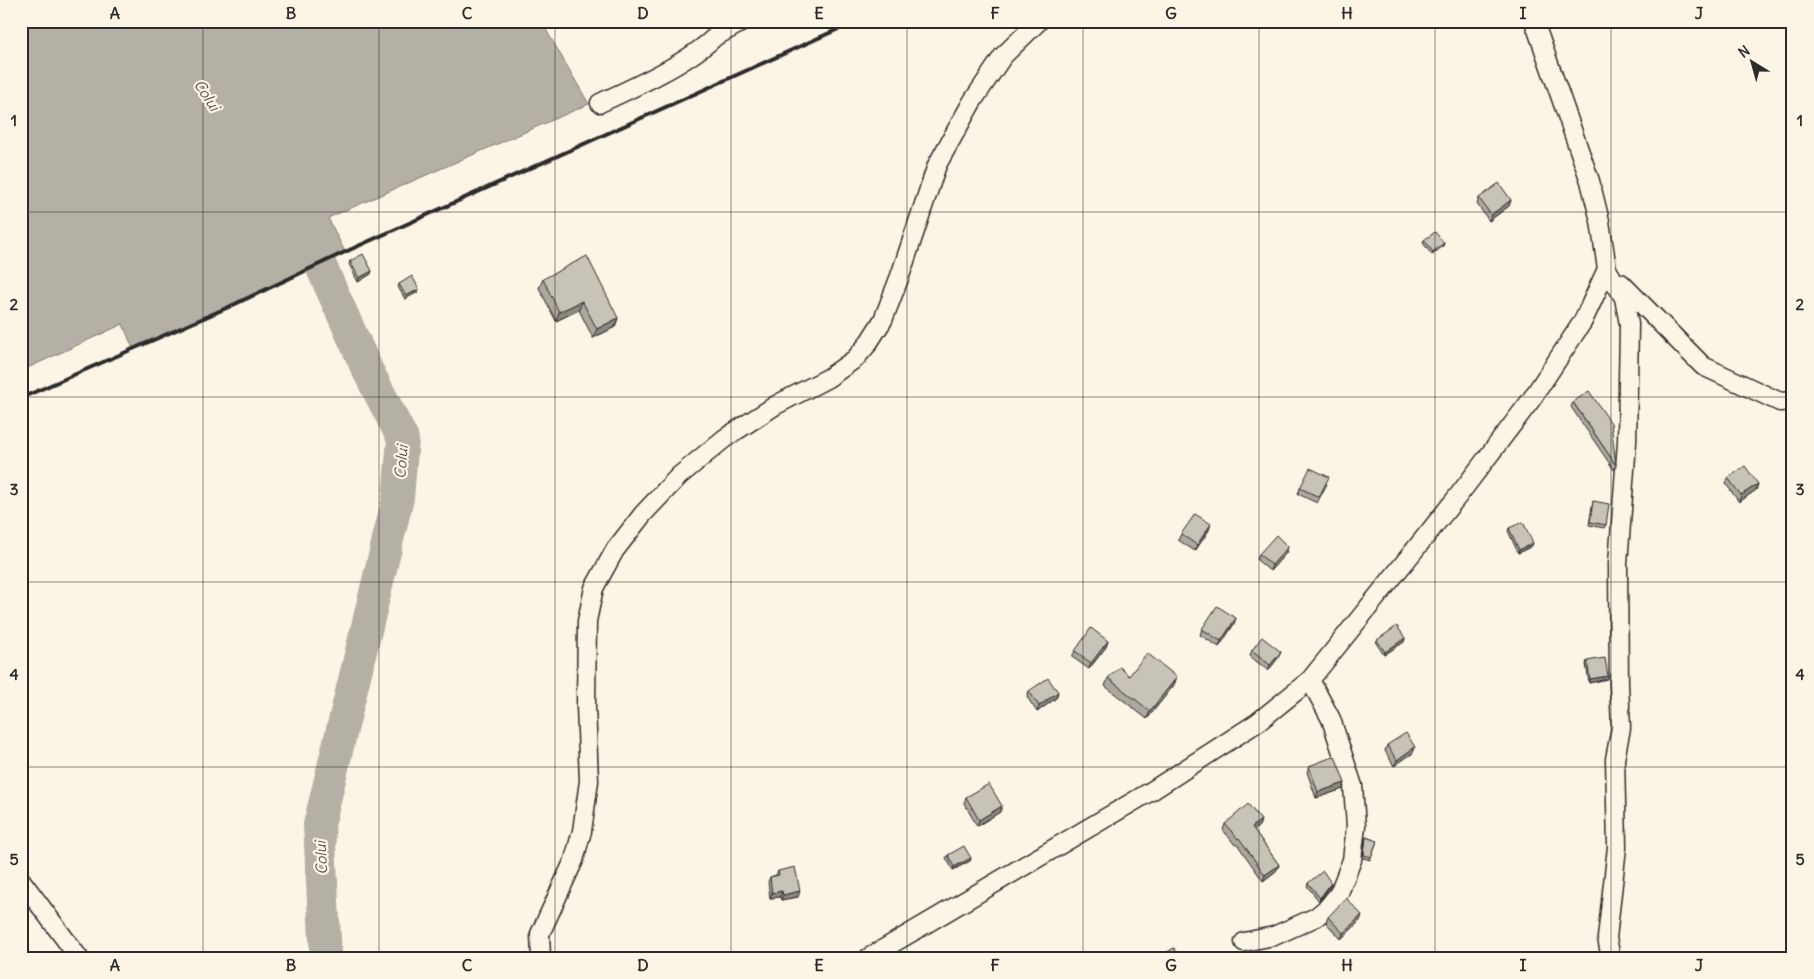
<svg xmlns="http://www.w3.org/2000/svg" width="1814" height="979" font-family="Delius,sans-serif">
  <style>
    .water { fill: #b4b0a5; stroke: #7d7b74 }
    .lines { fill: none; stroke-linecap: round; stroke-linejoin: round }
    .river { stroke: #b4b0a5; stroke-width: 32 }
    .minor-casing { stroke: #2b2b2b; stroke-width: 21 }
    .minor { stroke: #fcf5e5; stroke-width: 18 }
    .rail { stroke: #2b2b2b; stroke-width: 4 }
    .wall { fill: #aca89d; stroke: #2b2b2b }
    .shaded-wall { fill: #8c8880; stroke: #2b2b2b }
    .building { fill: #c8c3b7; stroke: #2b2b2b }
    .grid { fill: none; stroke: #2b2b2b; stroke-width: 1; stroke-opacity: 0.55 }
    .labels { text-anchor: middle; dominant-baseline: central; stroke-width: 4.5; stroke-linejoin: round; paint-order: stroke }
    .water-label { font-size: 15px; font-style: italic; fill: #545350; stroke: #fcf5e5 }
    .neatline { fill: none; stroke: #2b2b2b; stroke-width: 2 }
    .grid-label { font-size: 16px; text-anchor: middle; font-weight: bold; fill: #2b2b2b }
  </style>
  <rect width="100%" height="100%" fill="#fcf5e5"/>
  <filter id="ink" filterUnits="userSpaceOnUse"><feTurbulence type="fractalNoise" baseFrequency=".02" numOctaves="2"/><feDisplacementMap in="SourceGraphic" scale="10" xChannelSelector="R" yChannelSelector="G"/><feConvolveMatrix kernelMatrix="1 2 1 2 8 2 1 2 1" color-interpolation-filters="sRGB"/></filter>
  <g filter="url(#ink)">
    <!-- water -->
    <path class="water" d="M 21,21 L 541,21 L 589,104 L 328,218 L 345,252 L 133,349 L 123,324 L 21,371 Z"/>
    <g class="lines">
      <!-- river -->
      <path class="river" d="M 294,226 L 320,264 L 367,369 L 403,439 L 398,498 L 319,825 L 326,958"/>
      <!-- minor casing -->
      <g class="minor-casing">
        <path id="minor" d="M 720,34 L 744,21
          M 600,103 C 636,86 708,55 728,21
          M 1607,269 L 1624,298 L 1629,324 L 1627,442 L 1618,564 L 1619,684 L 1621,728 L 1615,759 L 1617,847 L 1607,938 L 1611,958
          M 1621,283 L 1703,366 L 1780,402 L 1793,401
          M 21,880 L 79,958
          M 1244,942 L 1274,936 L 1316,917 L 1328,907 L 1339,893 L 1352,860 L 1356,826 L 1353,786 L 1331,719 L 1310,680
          M 541,958 L 540,934 L 574,860 L 582,831 L 589,781 L 586,706 L 587,621 L 594,588 L 615,550 L 643,514 L 679,476 L 725,438 L 776,405 L 828,378 L 855,359 L 867,345 L 883,320 L 900,276 L 937,165 L 972,102 L 1003,56 L 1039,21
          M 868,958 L 1153,790 L 1258,722 L 1310,680 L 1458,496 L 1531,400 L 1583,321 L 1607,269 L 1600,221 L 1590,181 L 1534,21"/>
      </g>
      <!-- minor -->
      <use href="#minor" class="minor"/>
      <!-- rail -->
      <path class="rail" d="M 21,398 L 231,306 L 345,252 L 856,21"/>
    </g>
    <!-- wall -->
    <path class="wall" d="M 1479,198 L 1511,200 L 1509,206 L 1489,221 L 1477,204 Z
      M 1424,240 L 1444,243 L 1443,246 L 1432,255 L 1423,243 Z
      M 350,261 L 371,274 L 358,282 L 349,264 Z
      M 543,279 L 618,318 L 615,327 L 593,338 L 579,310 L 556,321 L 539,288 Z
      M 399,284 L 419,289 L 418,292 L 405,299 L 398,287 Z
      M 1573,402 L 1616,465 L 1614,470 L 1571,407 Z
      M 1728,478 L 1758,484 L 1756,490 L 1739,502 L 1726,484 Z
      M 1327,484 L 1317,503 L 1298,494 L 1300,488 Z
      M 1593,501 L 1606,525 L 1604,528 L 1589,525 Z
      M 1509,528 L 1532,546 L 1518,553 L 1508,531 Z
      M 1209,530 L 1195,551 L 1178,540 L 1181,534 Z
      M 1288,547 L 1286,553 L 1270,571 L 1257,560 L 1259,554 Z
      M 1234,624 L 1219,647 L 1200,635 L 1202,629 Z
      M 1405,638 L 1404,642 L 1384,655 L 1376,643 L 1377,640 Z
      M 1108,641 L 1106,647 L 1089,669 L 1072,657 L 1075,651 Z
      M 1252,650 L 1278,658 L 1268,671 L 1250,656 Z
      M 1587,661 L 1607,679 L 1589,683 L 1586,664 Z
      M 1129,676 L 1174,685 L 1147,719 L 1105,686 L 1108,678 Z
      M 1029,691 L 1058,692 L 1056,698 L 1037,712 L 1027,697 Z
      M 1387,745 L 1415,747 L 1413,753 L 1394,766 L 1385,751 Z
      M 1309,766 L 1345,783 L 1343,789 L 1316,798 L 1307,772 Z
      M 966,797 L 1000,812 L 977,826 L 964,803 Z
      M 1261,820 L 1259,826 L 1254,830 L 1279,865 L 1276,871 L 1263,881 L 1237,844 L 1235,845 L 1223,830 L 1225,824 Z
      M 1366,837 L 1377,841 L 1370,860 L 1363,858 L 1365,840 Z
      M 948,855 L 971,858 L 970,861 L 953,870 L 946,858 Z
      M 778,871 L 798,897 L 781,900 L 780,897 L 770,898 L 768,882 L 770,877 L 776,875 Z
      M 1308,883 L 1330,886 L 1319,901 L 1307,886 Z
      M 1328,917 L 1360,921 L 1341,939 L 1326,923 Z"/>
    <!-- shaded-wall -->
    <path class="shaded-wall" d="M 1511,200 L 1509,206 L 1489,221 L 1491,215 Z
      M 1444,243 L 1443,246 L 1432,255 L 1433,252 Z
      M 372,271 L 371,274 L 358,282 L 359,278 Z
      M 419,289 L 418,292 L 405,299 L 406,296 Z
      M 582,301 L 579,310 L 556,321 L 559,312 Z
      M 618,318 L 615,327 L 593,338 L 597,329 Z
      M 1758,484 L 1756,490 L 1739,502 L 1741,495 Z
      M 1211,524 L 1209,530 L 1195,551 L 1197,545 Z
      M 1533,543 L 1532,546 L 1518,553 L 1519,550 Z
      M 1288,547 L 1286,553 L 1270,571 L 1272,565 Z
      M 1236,618 L 1234,624 L 1219,647 L 1221,641 Z
      M 1405,638 L 1404,642 L 1384,655 L 1385,652 Z
      M 1108,641 L 1106,647 L 1089,669 L 1091,663 Z
      M 1281,652 L 1278,658 L 1268,671 L 1270,665 Z
      M 1608,676 L 1607,679 L 1589,683 L 1590,679 Z
      M 1177,677 L 1174,685 L 1147,719 L 1150,711 Z
      M 1058,692 L 1056,698 L 1037,712 L 1039,706 Z
      M 1415,747 L 1413,753 L 1394,766 L 1397,760 Z
      M 1345,783 L 1343,789 L 1316,798 L 1318,792 Z
      M 1002,806 L 1000,812 L 977,826 L 979,820 Z
      M 1261,820 L 1259,826 L 1250,833 L 1252,827 Z
      M 971,858 L 970,861 L 953,870 L 954,867 Z
      M 1279,865 L 1276,871 L 1263,881 L 1265,875 Z
      M 1331,883 L 1330,886 L 1319,901 L 1320,898 Z
      M 782,891 L 780,897 L 770,898 L 772,893 Z
      M 800,891 L 798,897 L 781,900 L 783,895 Z
      M 1362,915 L 1360,921 L 1341,939 L 1343,933 Z"/>
    <!-- building -->
    <path class="building" d="M 1499,183 L 1511,200 L 1491,215 L 1479,198 Z
      M 1435,232 L 1444,243 L 1433,252 L 1424,240 Z
      M 363,254 L 372,271 L 359,278 L 350,261 Z
      M 587,256 L 618,318 L 597,329 L 582,301 L 559,312 L 543,279 Z
      M 412,276 L 419,289 L 406,296 L 399,284 Z
      M 1589,391 L 1611,423 L 1616,465 L 1573,402 Z
      M 1745,466 L 1758,484 L 1741,495 L 1728,478 Z
      M 1310,468 L 1329,477 L 1319,497 L 1300,488 Z
      M 1593,501 L 1609,504 L 1606,525 L 1590,522 Z
      M 1195,514 L 1211,524 L 1197,545 L 1181,534 Z
      M 1523,522 L 1533,543 L 1519,550 L 1509,528 Z
      M 1276,535 L 1288,547 L 1272,565 L 1259,554 Z
      M 1217,606 L 1236,618 L 1221,641 L 1202,629 Z
      M 1397,626 L 1405,638 L 1385,652 L 1377,640 Z
      M 1091,628 L 1108,641 L 1091,663 L 1075,651 Z
      M 1262,637 L 1281,652 L 1270,665 L 1252,650 Z
      M 1147,653 L 1177,677 L 1150,711 L 1108,678 L 1120,667 L 1129,676 Z
      M 1605,658 L 1608,676 L 1590,679 L 1587,661 Z
      M 1048,678 L 1058,692 L 1039,706 L 1029,691 Z
      M 1406,733 L 1415,747 L 1397,760 L 1387,745 Z
      M 1335,756 L 1345,783 L 1318,792 L 1309,766 Z
      M 989,784 L 1002,806 L 979,820 L 966,797 Z
      M 1248,804 L 1261,820 L 1252,827 L 1279,865 L 1265,875 L 1239,838 L 1238,839 L 1225,824 Z
      M 1366,837 L 1377,841 L 1371,857 L 1364,855 Z
      M 964,846 L 971,858 L 954,867 L 948,855 Z
      M 795,867 L 800,891 L 783,895 L 782,891 L 772,893 L 770,877 L 779,875 L 778,871 Z
      M 1323,871 L 1331,883 L 1320,898 L 1308,883 Z
      M 1346,898 L 1362,915 L 1343,933 L 1328,917 Z
      M 1174,948 L 1180,958 L 1157,958 Z"/>
  </g>
  <!-- grid -->
  <path class="grid" d="M 203,21 L 203,958M 379,21 L 379,958M 555,21 L 555,958M 731,21 L 731,958M 907,21 L 907,958M 1083,21 L 1083,958M 1259,21 L 1259,958M 1435,21 L 1435,958M 1611,21 L 1611,958M 21,212 L 1793,212M 21,397 L 1793,397M 21,582 L 1793,582M 21,767 L 1793,767"/>
  <g class="labels">
    <!-- water labels -->
    <g class="water-label">
      <text transform="translate(207 95) rotate(57)">Colui</text>
      <text transform="translate(401 462) rotate(-86)">Colui</text>
      <text transform="translate(321 858) rotate(-93)">Colui</text>
    </g>
  </g>
  <!-- margin -->
  <rect width="1814" height="979" fill="none" stroke="#fcf5e5" stroke-width="55"/>
  <!-- north arrow -->
  <g transform="translate(1752 62) rotate(323)" stroke="#fcf5e5" stroke-width="4" paint-order="stroke">
  <path d="M0-4L9 19L0 12L-9 19Z" fill="#2b2b2b"/>
  <text y="-8" font-size="14" font-weight="bold" text-anchor="middle" fill="#2b2b2b">N</text>
  </g>
  <rect x="28" y="28" width="1758" height="924" class="neatline"/>
  <g class="grid-label">
    <text x="115" y="19">A</text>
    <text x="291" y="19">B</text>
    <text x="467" y="19">C</text>
    <text x="643" y="19">D</text>
    <text x="819" y="19">E</text>
    <text x="995" y="19">F</text>
    <text x="1171" y="19">G</text>
    <text x="1347" y="19">H</text>
    <text x="1523" y="19">I</text>
    <text x="1699" y="19">J</text>
    <text x="14" y="126">1</text>
    <text x="1800" y="126">1</text>
    <text x="14" y="310">2</text>
    <text x="1800" y="310">2</text>
    <text x="14" y="495">3</text>
    <text x="1800" y="495">3</text>
    <text x="14" y="680">4</text>
    <text x="1800" y="680">4</text>
    <text x="14" y="865">5</text>
    <text x="1800" y="865">5</text>
    <text x="115" y="971">A</text>
    <text x="291" y="971">B</text>
    <text x="467" y="971">C</text>
    <text x="643" y="971">D</text>
    <text x="819" y="971">E</text>
    <text x="995" y="971">F</text>
    <text x="1171" y="971">G</text>
    <text x="1347" y="971">H</text>
    <text x="1523" y="971">I</text>
    <text x="1699" y="971">J</text>
  </g>
</svg>
